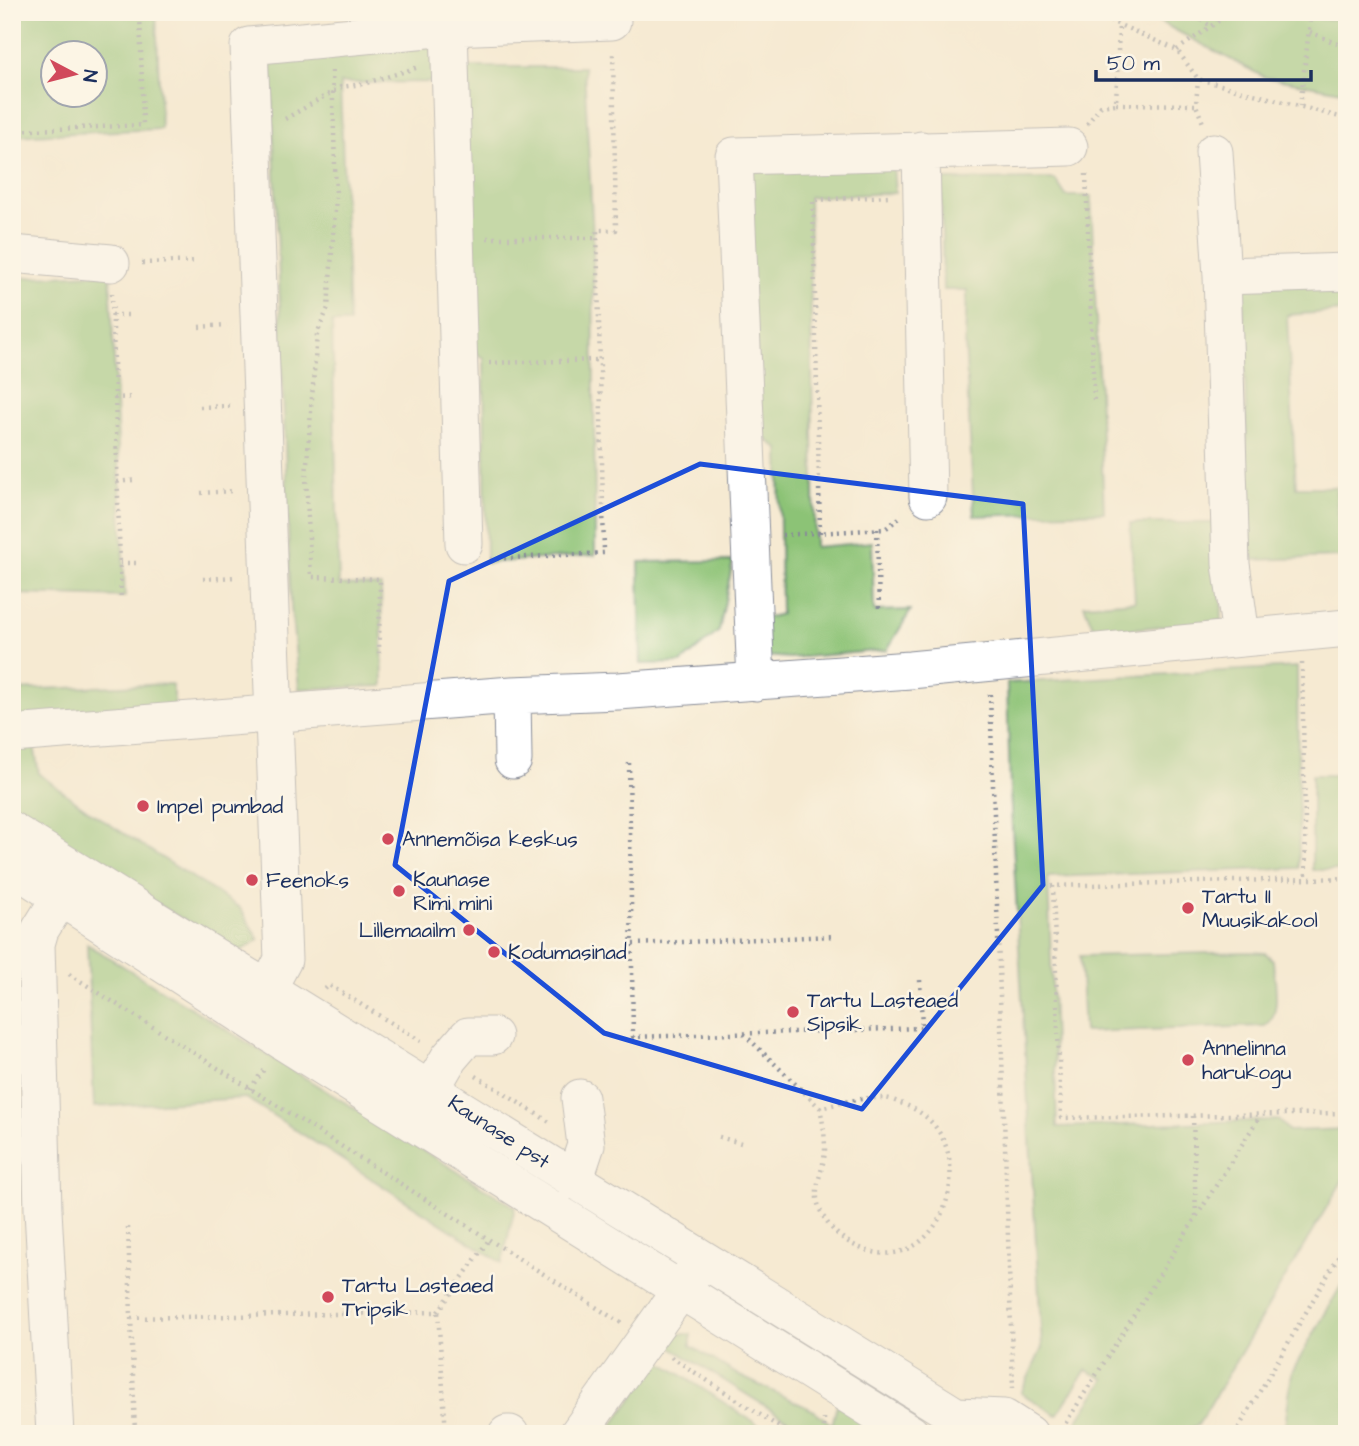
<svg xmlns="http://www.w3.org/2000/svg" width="1359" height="1446" font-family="'Architects Daughter',sans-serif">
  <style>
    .grass { fill: #8cc376; stroke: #54796a; stroke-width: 2; fill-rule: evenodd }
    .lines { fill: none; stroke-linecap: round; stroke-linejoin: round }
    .minor-casing { stroke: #888c98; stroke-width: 39 }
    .path { stroke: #888c98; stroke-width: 4.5; stroke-dasharray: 2 5; stroke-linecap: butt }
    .minor { stroke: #fff; stroke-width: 37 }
    .marked { fill: none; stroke: #1d4ed8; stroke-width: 5; stroke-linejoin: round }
    .poi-dot { fill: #d1495b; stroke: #fcf5e5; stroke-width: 2.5 }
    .labels { text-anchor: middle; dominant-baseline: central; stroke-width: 5; stroke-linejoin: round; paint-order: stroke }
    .poi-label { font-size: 21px; fill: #1b2f5e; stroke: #fcf5e5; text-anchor: start }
    .street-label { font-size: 21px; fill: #1b2f5e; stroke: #fcf5e5 }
  </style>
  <rect width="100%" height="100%" fill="#fcf5e5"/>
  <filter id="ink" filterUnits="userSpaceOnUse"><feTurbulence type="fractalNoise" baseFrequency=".0143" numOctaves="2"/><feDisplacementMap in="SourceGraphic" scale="14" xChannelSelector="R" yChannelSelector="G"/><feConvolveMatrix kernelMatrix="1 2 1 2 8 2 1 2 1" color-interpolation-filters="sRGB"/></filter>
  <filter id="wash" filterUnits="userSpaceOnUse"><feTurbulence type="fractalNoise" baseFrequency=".00686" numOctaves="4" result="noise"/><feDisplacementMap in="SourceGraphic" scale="28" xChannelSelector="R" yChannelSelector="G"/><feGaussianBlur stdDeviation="1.57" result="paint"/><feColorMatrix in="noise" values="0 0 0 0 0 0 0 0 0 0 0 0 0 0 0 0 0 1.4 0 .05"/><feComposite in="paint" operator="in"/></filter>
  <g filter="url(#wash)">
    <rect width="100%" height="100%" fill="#f6ead2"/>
    <!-- grass -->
    <path class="grass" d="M 12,12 L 156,12 L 161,129 L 12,136 ZM 52,52 L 94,52 L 94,94 L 52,94 Z
      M 1141,12 L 1318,12 L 1320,19 L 1347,19 L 1347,92 L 1264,77 Z
      M 442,46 L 444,67 L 584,67 L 593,237 L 595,555 L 486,563 L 484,358 L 451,337 L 443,82 L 340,83 L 349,323 L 332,323 L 339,585 L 381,586 L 383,686 L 299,689 L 291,607 L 271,62 Z
      M 893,163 L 895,193 L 809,197 L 815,547 L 872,542 L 874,611 L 911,610 L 887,650 L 790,658 L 766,656 L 751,622 L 781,614 L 779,449 L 755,431 L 746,170 Z
      M 1055,179 L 1066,196 L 1091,196 L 1104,512 L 974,516 L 965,340 L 967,290 L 943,290 L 941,180 Z
      M 110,273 L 125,597 L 12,594 L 12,278 Z
      M 1347,284 L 1347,307 L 1344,311 L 1287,315 L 1296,487 L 1336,487 L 1341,557 L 1249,560 L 1243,286 Z
      M 1130,523 L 1220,523 L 1222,621 L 1095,632 L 1084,605 L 1135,601 Z
      M 733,561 L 719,631 L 681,663 L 641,664 L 639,562 Z
      M 1297,667 L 1299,868 L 1048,877 L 1057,1127 L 1278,1120 L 1289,1131 L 1347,1129 L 1347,1173 L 1198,1425 L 1175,1434 L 1093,1434 L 1076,1423 L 1105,1379 L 1086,1370 L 1057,1415 L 1021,1393 L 1042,1348 L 1010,791 L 1007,683 Z
      M 172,684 L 175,707 L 12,726 L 12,690 Z
      M 34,745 L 39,774 L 92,813 L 240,908 L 259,940 L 239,952 L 12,819 L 12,747 Z
      M 1312,775 L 1347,775 L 1347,870 L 1312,870 Z
      M 87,944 L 515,1207 L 502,1263 L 246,1098 L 94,1107 Z
      M 1251,952 L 1265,953 L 1273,960 C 1274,980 1283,1014 1265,1026 L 1084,1032 L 1080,956 Z
      M 1347,1275 L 1347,1434 L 1284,1434 L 1292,1372 Z
      M 668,1334 L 691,1334 L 691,1346 L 740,1376 L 815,1411 L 832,1425 L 837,1404 L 884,1434 L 810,1434 L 661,1341 Z
      M 660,1361 L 772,1434 L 606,1434 Z"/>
  </g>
  <g filter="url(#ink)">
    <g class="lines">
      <!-- minor casing -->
      <g class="minor-casing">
        <path id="minor" d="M 449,27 L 464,544
          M 921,150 L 928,497
          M 1214,152 L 1222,276 L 1231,564 L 1241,636
          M 12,254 L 111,263
          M 1222,276 L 1347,272
          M 756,682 L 734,156 L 1069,147
          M 512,695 L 513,760
          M 12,734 L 512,695 L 618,691 L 910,670 L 1347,628
          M 12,831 L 985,1434
          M 12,866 L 284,1042 L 911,1434
          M 268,988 L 283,960 L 249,46 L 449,27 L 612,21
          M 431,1089 L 449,1058 L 468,1036 L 493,1036
          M 574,1181 L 586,1145 L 580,1098
          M 957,1416 L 1004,1418 L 1029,1434
          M 55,1434 L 43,1210 L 36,944 L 40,930 L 74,875
          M 507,1434 L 510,1434
          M 578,1434 L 695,1270"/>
      </g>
      <!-- path -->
      <path class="path" d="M 885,12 L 894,15 L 1055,12
        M 1090,12 L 1177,50 L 1198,79 L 1347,119
        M 1189,12 L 1211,26
        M 1310,32 L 1347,48
        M 1177,50 L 1231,12
        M 332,71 L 336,196 L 328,308 L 317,334 L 306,476 L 311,577 L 380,579 L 379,653
        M 1198,79 L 1196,105 L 1203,123
        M 1116,104 L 1196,105
        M 1300,106 L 1311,12
        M 285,119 L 341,87 L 363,84 L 419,67
        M 1087,124 L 1101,106 L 1116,104 L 1119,25
        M 12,131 L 143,125 L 140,12
        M 1086,174 L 1094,401
        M 487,238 L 597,238
        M 142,263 L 197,261
        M 112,293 L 121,600
        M 112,315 L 131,315
        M 199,327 L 227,325
        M 489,363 L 600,360
        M 114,398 L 133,397
        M 200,407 L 230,406
        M 117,482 L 134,480
        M 201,493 L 233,491
        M 877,529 L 879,611
        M 820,533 L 813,200 L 890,196
        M 782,535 L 885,529 L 902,516
        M 490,559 L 604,553 L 597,230 L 616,230 L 613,53
        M 120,563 L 136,563
        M 203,579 L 236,577
        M 1302,663 L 1306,878
        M 990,694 L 1013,1388
        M 629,763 L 633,1037 L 922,1028 L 920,980
        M 1347,878 L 1053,886 L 1061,1118 L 1347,1113
        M 633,944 L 835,936
        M 69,974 L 621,1323
        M 325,989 L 329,985 L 421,1041
        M 744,1034 L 820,1108 C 823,1122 825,1135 825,1150 C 824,1172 810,1189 821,1212 C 830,1230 844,1242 863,1249 C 946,1281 990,1135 903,1104 C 897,1102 890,1098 883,1098 C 862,1097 841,1103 820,1108
        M 476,1076 L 551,1123
        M 250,1089 L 265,1068
        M 1193,1116 L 1196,1217
        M 719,1137 L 741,1143
        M 128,1227 L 135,1434
        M 438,1312 L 488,1241
        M 131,1318 L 438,1312 L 446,1434
        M 671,1357 L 790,1434
        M 1059,1428 L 1069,1434
        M 1062,1429 L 1260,1116
        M 824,1434 L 824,1416
        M 1235,1434 L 1347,1242
        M 1279,1434 L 1347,1431"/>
      <!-- minor -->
      <use href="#minor" class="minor"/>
    </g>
  </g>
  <!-- marked area -->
  <path d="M0 0H1359V1446H0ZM 700,464 L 1023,504 L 1043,885 L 862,1109 L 604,1033 L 395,865 L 449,581 Z" fill="#f6ead2" fill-opacity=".55" fill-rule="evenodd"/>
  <path class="marked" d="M 700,464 L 1023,504 L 1043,885 L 862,1109 L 604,1033 L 395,865 L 449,581 Z"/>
  <!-- markers -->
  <g class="poi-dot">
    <circle cx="143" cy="806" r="7"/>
    <circle cx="388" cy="839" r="7"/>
    <circle cx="252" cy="880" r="7"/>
    <circle cx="399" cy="891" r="7"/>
    <circle cx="1188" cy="908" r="7"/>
    <circle cx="469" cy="930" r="7"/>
    <circle cx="494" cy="952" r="7"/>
    <circle cx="793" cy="1012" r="7"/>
    <circle cx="1188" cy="1060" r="7"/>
    <circle cx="328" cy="1297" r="7"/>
  </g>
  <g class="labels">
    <!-- poi labels -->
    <g class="poi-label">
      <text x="157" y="806">Impel pumbad</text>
      <text x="402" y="839">Annemõisa keskus</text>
      <text x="413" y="879">Kaunase<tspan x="413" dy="24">Rimi mini</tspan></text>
      <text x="266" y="880">Feenoks</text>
      <text x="1202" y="896">Tartu II<tspan x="1202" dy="24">Muusikakool</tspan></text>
      <text x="455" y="930" text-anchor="end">Lillemaailm</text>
      <text x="508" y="952">Kodumasinad</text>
      <text x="807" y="1000">Tartu Lasteaed<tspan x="807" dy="24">Sipsik</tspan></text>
      <text x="1202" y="1048">Annelinna<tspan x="1202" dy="24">harukogu</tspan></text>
      <text x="342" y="1285">Tartu Lasteaed<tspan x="342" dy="24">Tripsik</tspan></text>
    </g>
    <!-- street labels -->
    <g class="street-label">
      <text transform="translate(499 1132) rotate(33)">Kaunase pst</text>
    </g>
  </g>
  <!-- margin -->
  <rect width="1359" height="1446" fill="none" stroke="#fcf5e5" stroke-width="42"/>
  <!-- north arrow -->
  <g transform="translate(74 74) rotate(97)"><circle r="33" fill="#fcf5e5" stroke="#a2a6af" stroke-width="2"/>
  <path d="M0-5L12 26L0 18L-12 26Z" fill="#d1495b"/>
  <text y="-10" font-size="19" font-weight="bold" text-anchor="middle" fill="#1b2f5e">N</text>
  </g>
  <!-- scale -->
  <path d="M1096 70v10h215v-10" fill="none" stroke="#1b2f5e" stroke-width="3.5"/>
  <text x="1107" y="70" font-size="21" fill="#1b2f5e" stroke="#fcf5e5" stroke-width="5" paint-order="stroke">50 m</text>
</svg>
